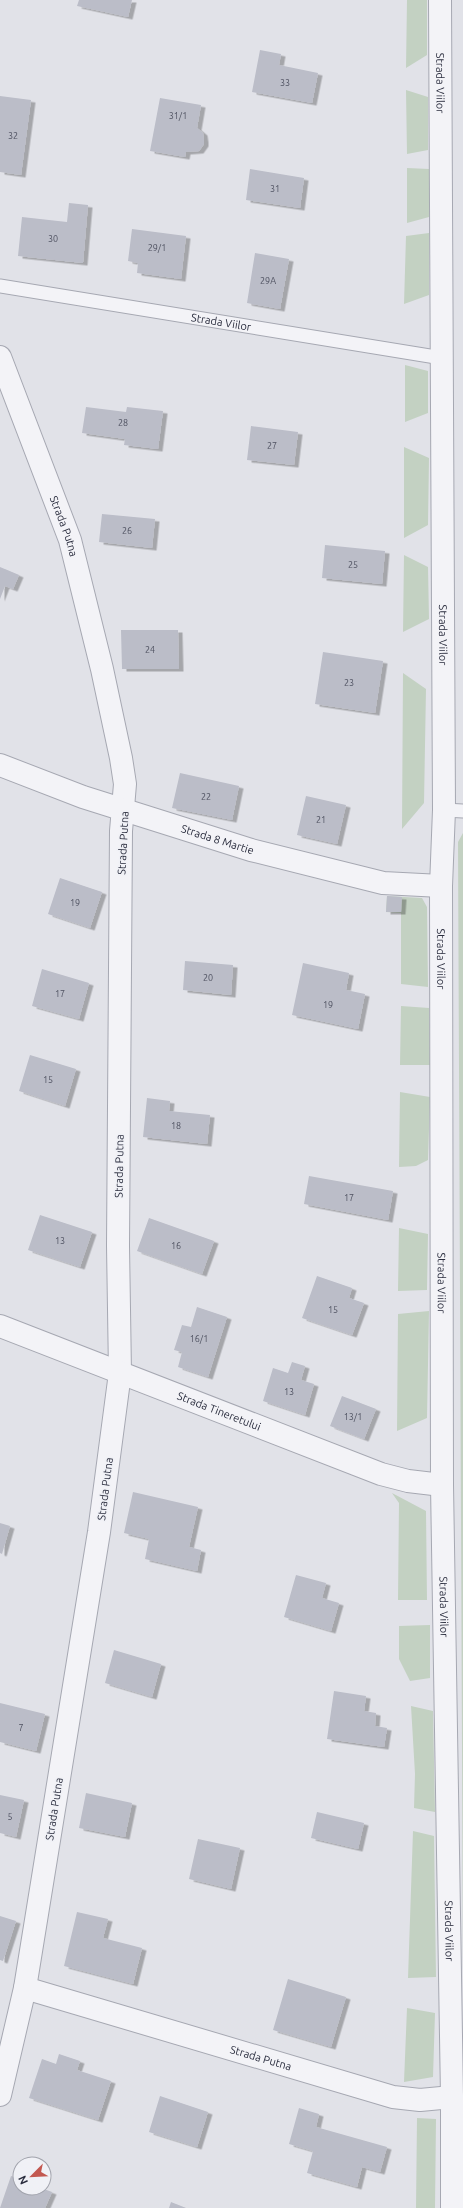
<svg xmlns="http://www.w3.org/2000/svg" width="463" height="2208" font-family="Ubuntu,sans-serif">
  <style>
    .green { fill: #c3d1c2 }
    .building { fill: #bbbdc8; filter: url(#shadow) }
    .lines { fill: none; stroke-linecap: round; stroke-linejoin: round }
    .service-casing { stroke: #a6a8b2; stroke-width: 15 }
    .minor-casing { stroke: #a6a8b2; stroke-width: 24 }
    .tertiary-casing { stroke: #a6a8b2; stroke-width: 24 }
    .service { stroke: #f3f3f7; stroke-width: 13 }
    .minor { stroke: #f3f3f7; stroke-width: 22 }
    .tertiary { stroke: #f3f3f7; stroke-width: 22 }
    .labels { text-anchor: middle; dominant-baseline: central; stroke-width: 3; stroke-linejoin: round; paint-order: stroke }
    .number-label { font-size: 9px; fill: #4e5160 }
    .street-label { font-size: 11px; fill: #2a2d3e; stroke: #f0f1f6 }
  </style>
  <defs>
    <filter id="shadow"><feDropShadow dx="4.5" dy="2.5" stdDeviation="0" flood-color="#0004"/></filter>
  </defs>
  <rect width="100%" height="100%" fill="#e1e2e8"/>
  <!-- green -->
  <path class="green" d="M 407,0 L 427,0 L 427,55 L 406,68 Z
    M 406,90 L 428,97 L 428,150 L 407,154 Z
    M 407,168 L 429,169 L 429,217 L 407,223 Z
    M 429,233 L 429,295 L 404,304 L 406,236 Z
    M 405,365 L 428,371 L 428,413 L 405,422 Z
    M 404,447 L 429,458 L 428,525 L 404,538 Z
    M 404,555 L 428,567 L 429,619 L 403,632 Z
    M 403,673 L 426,689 L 424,803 L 402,829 Z
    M 463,833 L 463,1972 L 458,842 Z
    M 387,896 L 422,898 L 427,907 L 428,987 L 401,984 L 401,913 L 386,912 Z
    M 401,1006 L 429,1008 L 430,1065 L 400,1065 Z
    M 400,1092 L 430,1097 L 428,1160 L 416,1166 L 399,1167 Z
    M 399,1228 L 428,1234 L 427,1290 L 398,1291 Z
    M 429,1311 L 427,1418 L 397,1431 L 398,1314 Z
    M 392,1493 L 426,1511 L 427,1600 L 398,1600 L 399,1503 Z
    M 430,1625 L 430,1678 L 410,1681 L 399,1659 L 399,1626 Z
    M 411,1706 L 433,1711 L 435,1812 L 414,1808 L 415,1774 Z
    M 413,1831 L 434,1836 L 436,1977 L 408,1978 Z
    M 407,2008 L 435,2013 L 433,2077 L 404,2082 Z
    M 417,2118 L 436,2119 L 435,2208 L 416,2208 Z"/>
  <!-- building -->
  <path class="building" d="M 79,0 L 132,0 L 128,17 L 77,6 Z
    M 260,50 L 281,54 L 279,65 L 318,73 L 312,103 L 252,92 Z
    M 0,96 L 31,100 L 21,175 L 0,172 Z
    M 160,98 L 201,105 L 197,128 L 203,133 L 204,140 L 204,144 L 199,151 L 186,152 L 185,157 L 150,151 Z
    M 250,169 L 304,178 L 300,208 L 246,200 Z
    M 69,203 L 88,205 L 83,263 L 18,256 L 22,217 L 67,222 Z
    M 132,229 L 186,236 L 181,279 L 137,273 L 138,263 L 128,261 Z
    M 255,253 L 289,259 L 280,309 L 247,303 Z
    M 86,407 L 126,412 L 127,407 L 163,411 L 158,449 L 124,445 L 125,439 L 82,433 Z
    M 251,426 L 298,432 L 294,465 L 247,460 Z
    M 102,514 L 155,519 L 152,548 L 99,542 Z
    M 325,545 L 385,551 L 382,584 L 322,578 Z
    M 0,567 L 19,575 L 13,589 L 5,586 L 0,599 Z
    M 121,630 L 178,630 L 179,669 L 122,669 Z
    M 323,652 L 383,661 L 375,713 L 315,704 Z
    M 180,773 L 239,786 L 232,820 L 172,808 Z
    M 306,796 L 346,805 L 337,844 L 297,835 Z
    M 60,878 L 102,892 L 90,928 L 48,914 Z
    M 387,896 L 402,897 L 401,912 L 386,912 Z
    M 185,961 L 233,965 L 231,995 L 183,990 Z
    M 303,963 L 349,973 L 346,990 L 365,994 L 358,1029 L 292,1015 Z
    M 42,969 L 89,983 L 79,1019 L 32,1006 Z
    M 30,1055 L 76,1069 L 65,1106 L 19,1091 Z
    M 147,1098 L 170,1101 L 169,1111 L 210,1115 L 207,1144 L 143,1137 Z
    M 309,1176 L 393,1191 L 388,1220 L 304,1204 Z
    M 40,1215 L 92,1232 L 80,1267 L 28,1250 Z
    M 149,1218 L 214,1241 L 202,1274 L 137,1251 Z
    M 317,1276 L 352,1288 L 349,1298 L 364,1303 L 352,1335 L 302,1318 Z
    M 197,1307 L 227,1317 L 208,1377 L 178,1367 L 182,1352 L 174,1350 L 182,1325 L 191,1327 Z
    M 292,1362 L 305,1366 L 301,1380 L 314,1384 L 305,1415 L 263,1401 L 273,1368 L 288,1373 Z
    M 342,1396 L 376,1409 L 364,1439 L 330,1426 Z
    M 133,1492 L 198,1507 L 189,1547 L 201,1550 L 197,1571 L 145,1559 L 149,1539 L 124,1533 Z
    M 0,1523 L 10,1526 L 2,1554 L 0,1553 Z
    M 296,1575 L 326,1583 L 322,1598 L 339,1603 L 331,1631 L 284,1617 Z
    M 114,1650 L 161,1664 L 152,1697 L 105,1683 Z
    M 334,1691 L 366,1696 L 364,1711 L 376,1713 L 375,1726 L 387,1728 L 384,1747 L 327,1739 Z
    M 0,1703 L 45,1714 L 36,1751 L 0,1742 Z
    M 86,1793 L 132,1803 L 125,1837 L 79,1828 Z
    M 0,1795 L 24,1800 L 16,1837 L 0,1833 Z
    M 317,1812 L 364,1823 L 358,1849 L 311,1838 Z
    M 198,1839 L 240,1848 L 231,1889 L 189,1879 Z
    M 77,1912 L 108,1919 L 103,1938 L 142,1948 L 133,1984 L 64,1966 Z
    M 0,1916 L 16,1921 L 3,1961 L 0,1960 Z
    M 288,1979 L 346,1997 L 331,2047 L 273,2030 Z
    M 59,2054 L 80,2061 L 77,2070 L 111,2081 L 98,2120 L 29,2098 L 42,2059 L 56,2064 Z
    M 160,2096 L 208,2112 L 197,2147 L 149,2132 Z
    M 299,2108 L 319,2114 L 316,2127 L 387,2147 L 380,2172 L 362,2167 L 357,2187 L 307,2173 L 313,2151 L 289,2144 Z
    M 11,2176 L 20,2179 L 20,2188 L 41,2188 L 52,2192 L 45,2208 L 0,2208 Z
    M 171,2202 L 186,2208 L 169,2208 Z"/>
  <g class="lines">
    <!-- service casing -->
    <g class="service-casing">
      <g id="service">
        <path id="s1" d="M 0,286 L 442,358"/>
        <path d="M 444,810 L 463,811"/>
      </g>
    </g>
    <!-- minor casing -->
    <g class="minor-casing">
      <g id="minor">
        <path id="s2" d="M 0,357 L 70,540 L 102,669 L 121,758 L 125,784 L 121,831 L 118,1246 L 120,1373 L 99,1532 L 25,1988 L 0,2095"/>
        <path id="s3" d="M 0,765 L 83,797 L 251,850 L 383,883 L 441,886"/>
        <path id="s4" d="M 0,1326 L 381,1474 L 408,1481 L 442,1485"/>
        <path id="s5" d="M 25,1988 L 393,2097 L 420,2100 L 452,2097"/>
      </g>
    </g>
    <!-- tertiary casing -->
    <g class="tertiary-casing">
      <g id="tertiary">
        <path id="s6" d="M 440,0 L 444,810 L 441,886 L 442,1485 L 452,2097 L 452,2208"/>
      </g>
    </g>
    <!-- service -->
    <use href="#service" class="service"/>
    <!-- minor -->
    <use href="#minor" class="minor"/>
    <!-- tertiary -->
    <use href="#tertiary" class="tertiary"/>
  </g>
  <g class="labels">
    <!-- number labels -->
    <g class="number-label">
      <text x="285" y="83">33</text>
      <text x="178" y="116">31/1</text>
      <text x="13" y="136">32</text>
      <text x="275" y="189">31</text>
      <text x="53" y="239">30</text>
      <text x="157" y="248">29/1</text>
      <text x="268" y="281">29A</text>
      <text x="123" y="423">28</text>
      <text x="272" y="446">27</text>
      <text x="127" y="531">26</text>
      <text x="353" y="565">25</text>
      <text x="150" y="650">24</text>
      <text x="349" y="683">23</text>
      <text x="206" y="797">22</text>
      <text x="321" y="820">21</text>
      <text x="75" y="903">19</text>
      <text x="208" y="978">20</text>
      <text x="60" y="994">17</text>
      <text x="328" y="1005">19</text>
      <text x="48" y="1080">15</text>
      <text x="176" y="1126">18</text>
      <text x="349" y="1198">17</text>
      <text x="60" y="1241">13</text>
      <text x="176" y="1246">16</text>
      <text x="333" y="1310">15</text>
      <text x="199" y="1339">16/1</text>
      <text x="289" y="1392">13</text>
      <text x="353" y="1417">13/1</text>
      <text x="21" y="1728">7</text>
      <text x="10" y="1817">5</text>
    </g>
    <!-- street labels -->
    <g class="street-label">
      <text stroke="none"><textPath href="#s6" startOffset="83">Strada Viilor</textPath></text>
      <text stroke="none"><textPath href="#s1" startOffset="224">Strada Viilor</textPath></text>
      <text stroke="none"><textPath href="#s2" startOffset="181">Strada Putna</textPath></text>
      <text stroke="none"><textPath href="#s6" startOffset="635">Strada Viilor</textPath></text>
      <text stroke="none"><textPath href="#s3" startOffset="230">Strada 8 Martie</textPath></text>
      <text transform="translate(123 843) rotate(-87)">Strada Putna</text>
      <text stroke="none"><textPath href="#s6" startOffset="959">Strada Viilor</textPath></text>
      <text transform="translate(119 1166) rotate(-89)">Strada Putna</text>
      <text stroke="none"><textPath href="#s6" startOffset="1283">Strada Viilor</textPath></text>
      <text stroke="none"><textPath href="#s4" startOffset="235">Strada Tineretului</textPath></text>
      <text transform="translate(105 1489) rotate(-83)">Strada Putna</text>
      <text stroke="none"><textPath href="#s6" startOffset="1607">Strada Viilor</textPath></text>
      <text transform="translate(54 1809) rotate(-81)">Strada Putna</text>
      <text stroke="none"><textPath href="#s6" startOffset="1931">Strada Viilor</textPath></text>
      <text stroke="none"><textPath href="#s5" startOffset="246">Strada Putna</textPath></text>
    </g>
  </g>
  <!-- north arrow -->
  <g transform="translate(32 2176) rotate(246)"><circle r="19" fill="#f0f1f6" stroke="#a1a3ac"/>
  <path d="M0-3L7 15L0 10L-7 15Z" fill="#c35850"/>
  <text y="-6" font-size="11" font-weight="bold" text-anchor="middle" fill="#2a2d3e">N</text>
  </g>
</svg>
